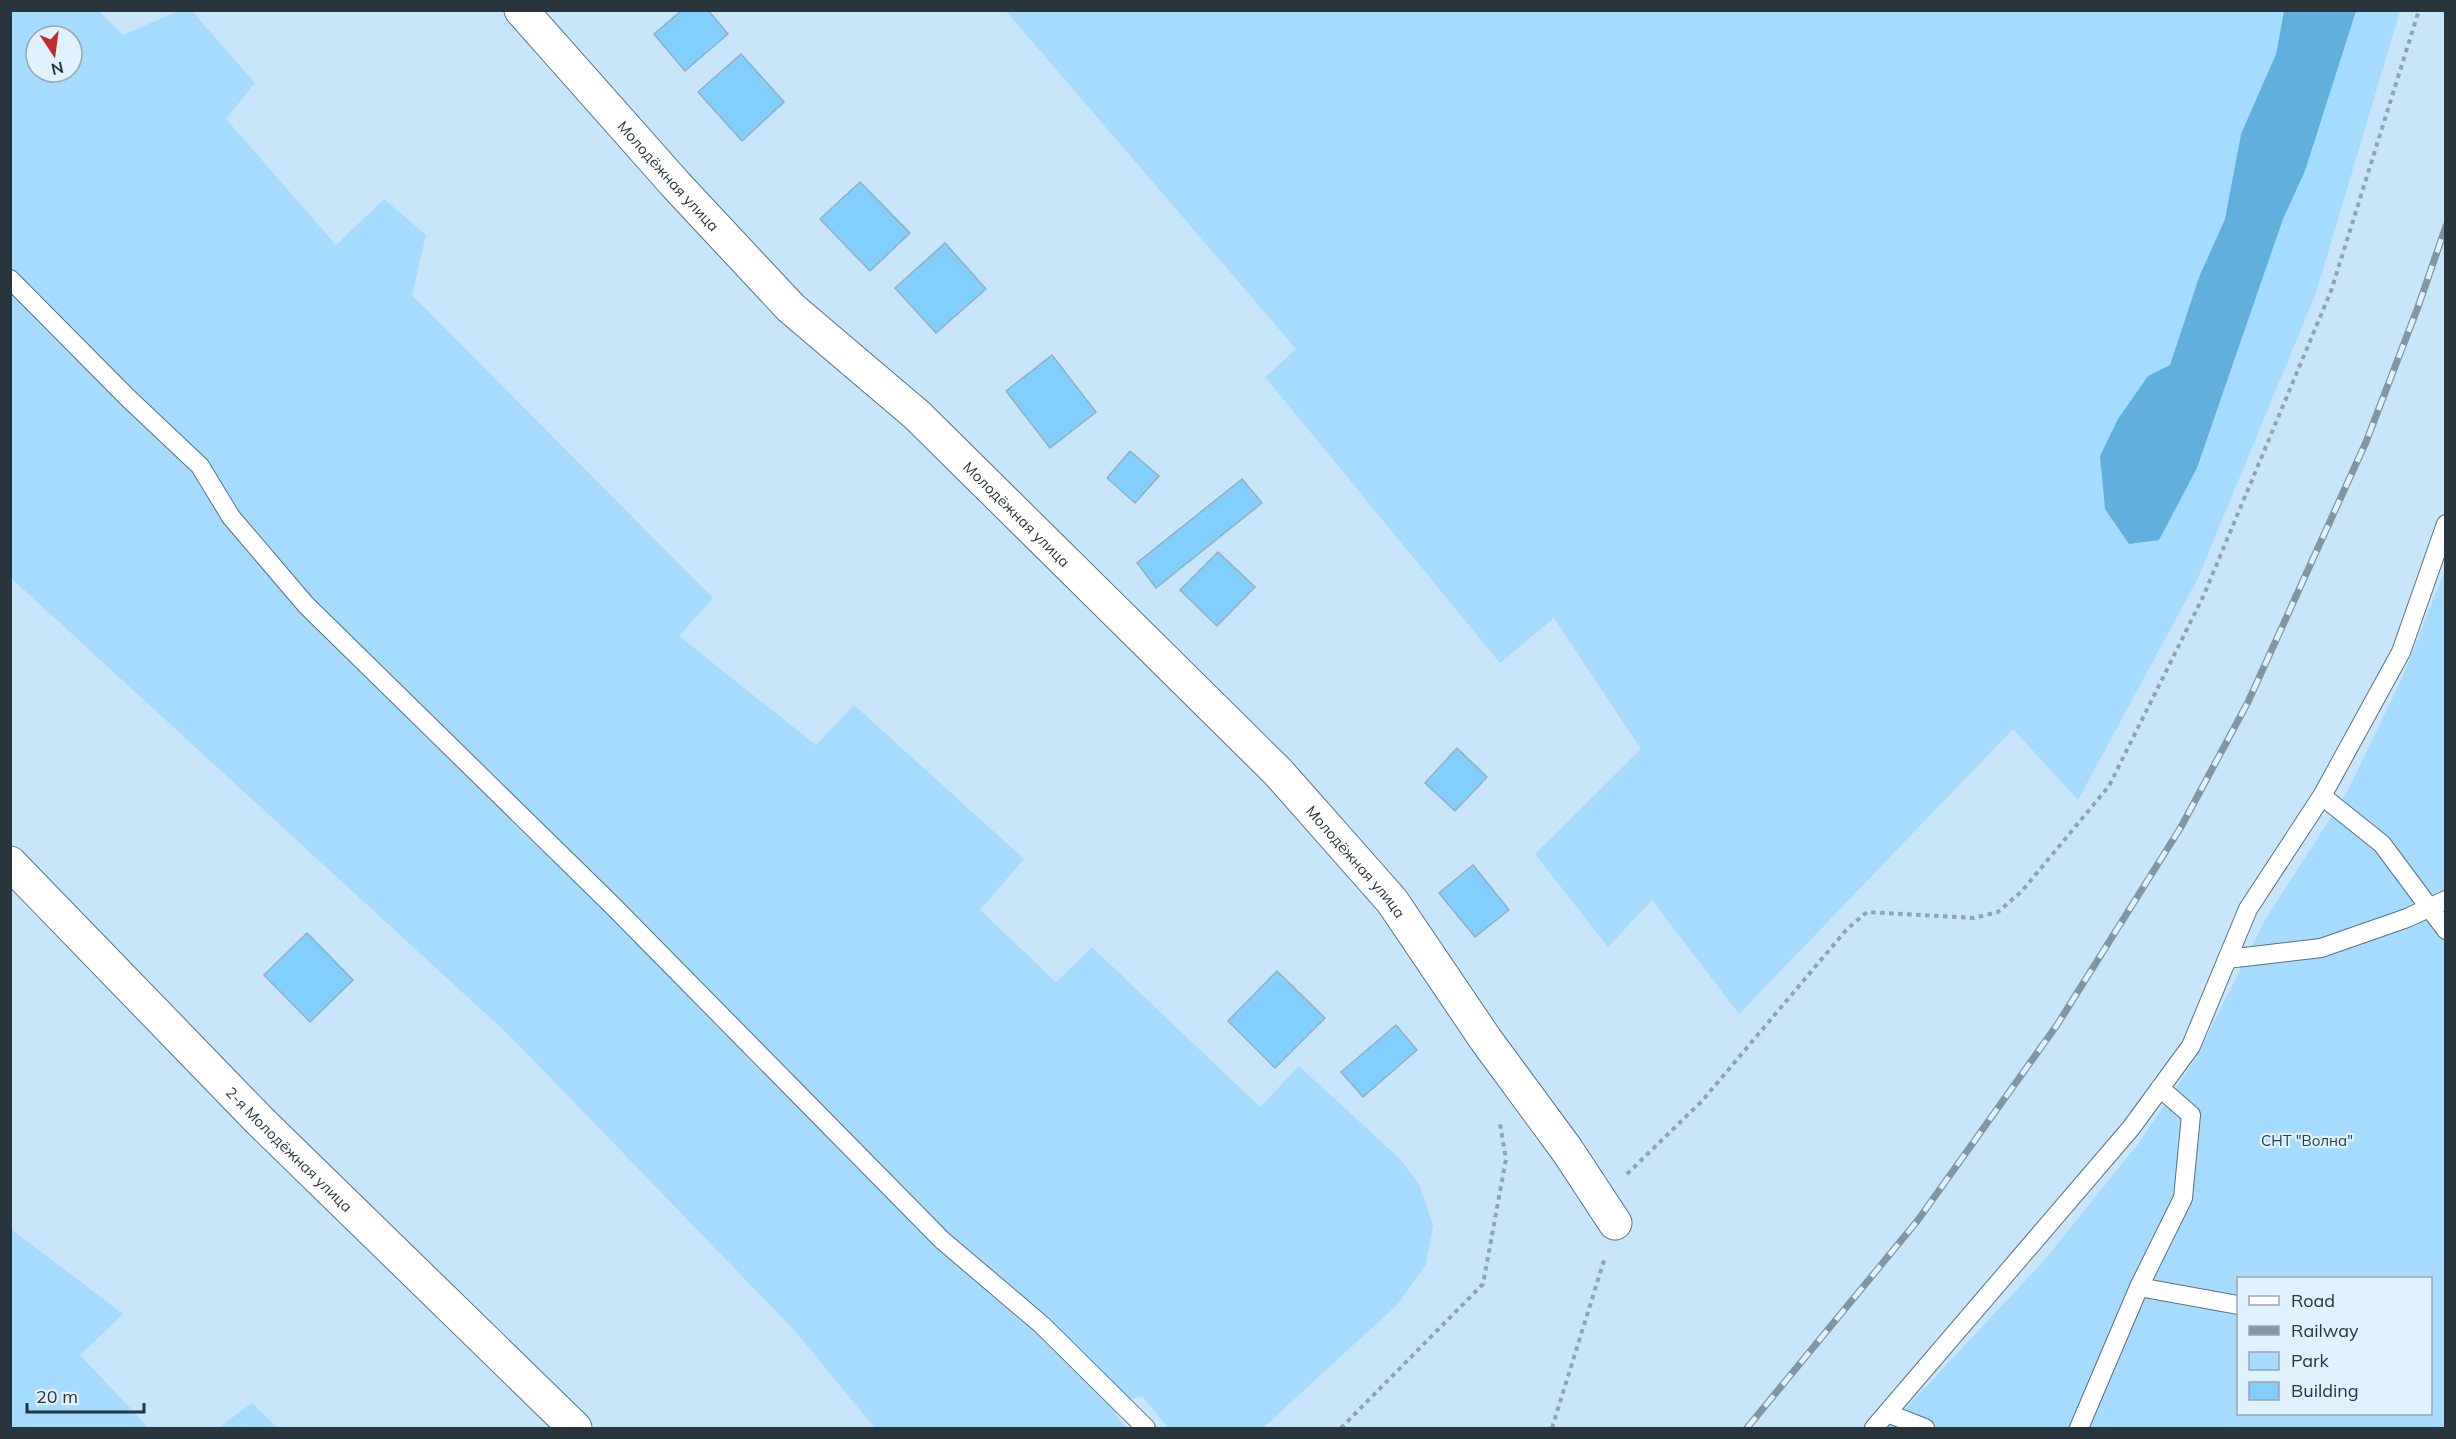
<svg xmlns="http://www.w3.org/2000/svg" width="2456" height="1439" font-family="Mulish,sans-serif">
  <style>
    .green { fill: #a4dbff; fill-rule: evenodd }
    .forest { fill: #62aedc }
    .building { fill: #82cefd; stroke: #92afc2; stroke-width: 1.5 }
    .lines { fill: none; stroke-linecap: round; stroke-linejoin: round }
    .lane-casing { stroke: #567283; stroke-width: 20 }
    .street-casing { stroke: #567283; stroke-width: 35 }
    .path { stroke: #8da4b4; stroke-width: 4; stroke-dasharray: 4.5 4.5; stroke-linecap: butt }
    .lane { stroke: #fff; stroke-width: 18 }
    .street { stroke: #fff; stroke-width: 33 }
    .rail-casing { stroke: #8096a5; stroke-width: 7 }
    .rail { stroke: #e0f2fe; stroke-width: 4.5; stroke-dasharray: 14; stroke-linecap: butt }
    .labels { text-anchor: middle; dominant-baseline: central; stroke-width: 4.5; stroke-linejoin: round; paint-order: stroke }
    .street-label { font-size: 15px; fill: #29353d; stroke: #e0f2fe }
    .park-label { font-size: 15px; fill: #1c3d51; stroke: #e0f2fe }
  </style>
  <rect width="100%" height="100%" fill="#c8e6fb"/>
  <!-- green -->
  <path class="green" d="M 10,11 L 99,11 L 123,35 L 178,11 L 192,11 L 255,83 L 226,119 L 336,245 L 384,199 L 426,235 L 412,295 L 713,598 L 679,636 L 816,745 L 854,705 L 1024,859 L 980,910 L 1056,982 L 1092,947 L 1260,1107 L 1299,1066 L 1399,1158 L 1419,1184 L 1433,1225 L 1426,1264 L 1399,1303 L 1263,1428 L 1168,1428 L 1142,1396 L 1130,1400 L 1115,1414 L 1127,1428 L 875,1428 L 794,1330 L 511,1037 L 11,578 ZM 36,36 L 72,36 L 72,72 L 36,72 Z
    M 1006,11 L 2284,11 L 2276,54 L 2241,134 L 2225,219 L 2199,277 L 2170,365 L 2105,508 L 2129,544 L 2197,468 L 2283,219 L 2305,171 L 2356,11 L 2400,11 L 2316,293 L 2198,578 L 2078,800 L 2013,729 L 1739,1014 L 1652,900 L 1608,947 L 1535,854 L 1641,749 L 1554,618 L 1500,663 L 1265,377 L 1296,349 Z
    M 2445,570 L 2445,1428 L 1887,1428 L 2042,1263 L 2138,1144 L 2196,1058 L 2265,920 L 2347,792 L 2402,678 ZM 2238,1278 L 2430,1278 L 2430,1414 L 2238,1414 Z
    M 11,1229 L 123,1314 L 80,1355 L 149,1428 L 11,1428 Z
    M 252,1403 L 278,1428 L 218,1428 Z"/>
  <!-- forest -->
  <path class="forest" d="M 2284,11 L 2356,11 L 2305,171 L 2283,219 L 2197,468 L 2159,540 L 2129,544 L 2105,509 L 2100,456 L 2118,419 L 2148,376 L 2170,365 L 2199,277 L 2225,219 L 2241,134 L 2276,54 Z"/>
  <!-- building -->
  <path class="building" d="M 682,10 L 708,10 L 728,34 L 685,71 L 654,34 Z
    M 741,54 L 784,102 L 742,141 L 698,92 Z
    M 860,182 L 910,233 L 870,271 L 820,219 Z
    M 945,243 L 986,289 L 936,333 L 895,288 Z
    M 1052,355 L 1096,412 L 1050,448 L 1006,391 Z
    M 1130,451 L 1159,476 L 1135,503 L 1107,478 Z
    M 1242,479 L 1262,503 L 1156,588 L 1137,563 Z
    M 1218,552 L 1255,587 L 1217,626 L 1180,590 Z
    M 1457,748 L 1487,777 L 1455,811 L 1425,783 Z
    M 1473,865 L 1509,910 L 1475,937 L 1439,893 Z
    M 307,933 L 353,980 L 310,1022 L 264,975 Z
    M 1277,971 L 1325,1018 L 1275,1068 L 1228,1021 Z
    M 1396,1025 L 1417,1050 L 1363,1097 L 1341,1072 Z"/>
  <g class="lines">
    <!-- lane casing -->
    <g class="lane-casing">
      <path id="lane" d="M 10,279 L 128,398 L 200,466 L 231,517 L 306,605 L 612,905 L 942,1240 L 1042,1325 L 1146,1428
        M 2322,796 L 2382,844 L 2446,930
        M 2227,959 L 2321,948 L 2407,918 L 2446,900
        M 2139,1287 L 2183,1198 L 2191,1115 L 2160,1088
        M 1887,1413 L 1925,1428
        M 1874,1428 L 2131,1128 L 2191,1046 L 2248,909 L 2322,796 L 2401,652 L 2446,524
        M 2079,1428 L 2139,1287 L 2238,1305"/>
    </g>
    <!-- street casing -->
    <g class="street-casing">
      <g id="street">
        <path id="s1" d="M 521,10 L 677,186 L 791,308 L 917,415 L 1278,772 L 1392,901 L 1486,1040 L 1567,1150 L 1615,1223"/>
        <path id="s2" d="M 10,863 L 260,1121 L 575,1428"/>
      </g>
    </g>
    <!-- path -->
    <path class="path" d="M 1627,1174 L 1702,1101 L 1847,929 L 1867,912 L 1974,918 L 1998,912 L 2022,891 L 2109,786 L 2203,597 L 2331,291 L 2419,10
      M 1341,1428 L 1483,1284 L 1506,1159 L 1500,1124
      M 1552,1428 L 1605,1257"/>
    <!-- lane -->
    <use href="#lane" class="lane"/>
    <!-- street -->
    <use href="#street" class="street"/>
    <!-- rail casing -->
    <g class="rail-casing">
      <path id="rail" d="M 1747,1428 L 1918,1220 L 2057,1025 L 2181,827 L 2248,702 L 2366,442 L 2418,307 L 2446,226"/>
    </g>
    <!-- rail -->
    <use href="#rail" class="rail"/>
  </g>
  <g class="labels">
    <!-- street labels -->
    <g class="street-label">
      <text stroke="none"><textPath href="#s1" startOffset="222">Молодёжная улица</textPath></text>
      <text stroke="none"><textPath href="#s1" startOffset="708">Молодёжная улица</textPath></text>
      <text stroke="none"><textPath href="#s1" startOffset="1194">Молодёжная улица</textPath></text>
      <text stroke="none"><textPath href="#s2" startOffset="400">2-я Молодёжная улица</textPath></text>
    </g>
    <!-- park labels -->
    <g class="park-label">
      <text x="2307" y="1140">СНТ "Волна"</text>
    </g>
  </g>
  <!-- border -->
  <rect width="2456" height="1439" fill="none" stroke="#29353d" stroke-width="24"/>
  <!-- legend -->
  <rect x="2237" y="1277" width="195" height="138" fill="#e0f2fe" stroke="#97a6b1" stroke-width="1.5"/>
  <rect x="2249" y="1296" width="30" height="9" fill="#ffffff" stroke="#97a6b1" stroke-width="1.5"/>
  <text x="2291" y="1307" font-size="18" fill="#29353d">Road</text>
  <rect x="2249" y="1326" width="30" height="9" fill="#8096a5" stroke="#97a6b1" stroke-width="1.5"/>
  <text x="2291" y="1337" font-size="18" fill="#29353d">Railway</text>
  <rect x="2249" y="1352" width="30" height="18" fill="#a4dbff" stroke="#97a6b1" stroke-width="1.5"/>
  <text x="2291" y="1367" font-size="18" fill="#29353d">Park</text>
  <rect x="2249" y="1382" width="30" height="18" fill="#82cefd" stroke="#97a6b1" stroke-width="1.5"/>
  <text x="2291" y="1397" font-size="18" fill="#29353d">Building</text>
  <!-- north arrow -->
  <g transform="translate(54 54) rotate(167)"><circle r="28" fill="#e0f2fe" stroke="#97a6b1" stroke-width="1.5"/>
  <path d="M0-4.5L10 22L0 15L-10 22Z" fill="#be2f2b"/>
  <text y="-9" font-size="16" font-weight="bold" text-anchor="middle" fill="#29353d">N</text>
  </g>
  <!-- scale -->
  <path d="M27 1403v9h117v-9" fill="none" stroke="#29353d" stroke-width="3"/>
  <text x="36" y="1403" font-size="18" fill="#29353d" stroke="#e0f2fe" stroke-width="4.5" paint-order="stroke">20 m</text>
</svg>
